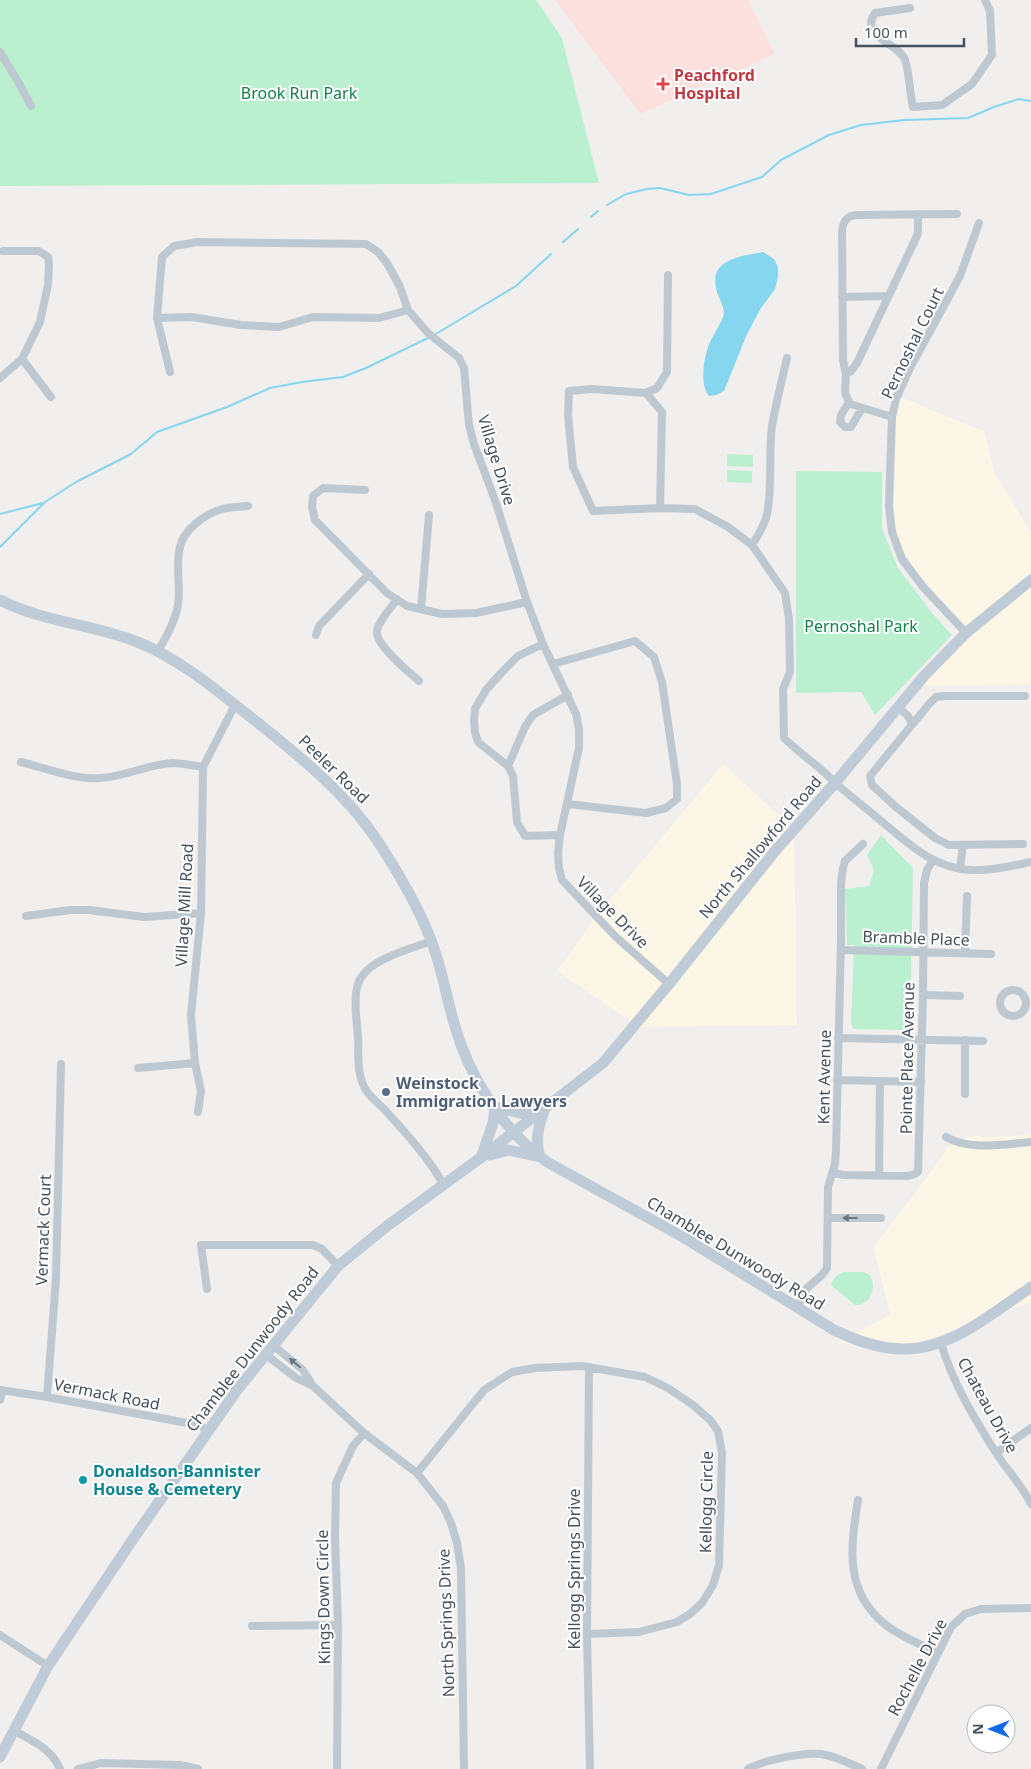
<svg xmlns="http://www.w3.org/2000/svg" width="1031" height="1769" font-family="'Noto Sans',sans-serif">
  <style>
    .commercial { fill: #fcf6e6 }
    .medical { fill: #fce0dd }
    .green { fill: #baf0d0 }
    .water { fill: #86d6ef }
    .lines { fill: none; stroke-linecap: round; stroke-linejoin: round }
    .stream { stroke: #86d6ef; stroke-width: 2 }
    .street { stroke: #bec8d1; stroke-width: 8 }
    .secondary { stroke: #c0cbd8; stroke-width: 11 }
    .oneway { fill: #69757f }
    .health-dot { fill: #e0444e; stroke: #fff; stroke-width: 2 }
    .service-dot { fill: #5c6f8a; stroke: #fff; stroke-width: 2 }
    .culture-dot { fill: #0f9aa8; stroke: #fff; stroke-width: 2 }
    .labels { text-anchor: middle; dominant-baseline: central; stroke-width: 4; stroke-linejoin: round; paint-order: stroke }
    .health-label { font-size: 16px; font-weight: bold; fill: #be3a42; stroke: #fff; text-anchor: start }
    .park-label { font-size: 16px; fill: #13804c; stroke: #fff }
    .street-label { font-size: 16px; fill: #45515c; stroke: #fff }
    .service-label { font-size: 16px; font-weight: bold; fill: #4e5e75; stroke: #fff; text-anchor: start }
    .culture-label { font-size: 16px; font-weight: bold; fill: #0d838f; stroke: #fff; text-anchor: start }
  </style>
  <rect width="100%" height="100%" fill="#f1eeee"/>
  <!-- commercial -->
  <path class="commercial" d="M 896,395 L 985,432 L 994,472 L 1031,532 L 1031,685 L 916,686 L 970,630 L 917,573 L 893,537 L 895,471 Z
    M 723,764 L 794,829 L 797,1025 L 639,1027 L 557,971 L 598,914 Z
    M 1031,1135 L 1031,1302 L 924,1341 L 924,1345 L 837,1343 L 890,1315 L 874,1249 L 875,1245 L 925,1180 L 948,1147 L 969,1136 L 987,1137 Z"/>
  <!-- medical -->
  <path class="medical" d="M 555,0 L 748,0 L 775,54 L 640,114 Z"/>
  <!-- green -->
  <path class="green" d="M 0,0 L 536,0 L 562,38 L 599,183 L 0,186 Z
    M 727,454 L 753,455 L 753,467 L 727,466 Z
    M 727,470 L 752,471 L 752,483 L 727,482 Z
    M 796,471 L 882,472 L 882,528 L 898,568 L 932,613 L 952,635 L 875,715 L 861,692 L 796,693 Z
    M 881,835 L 913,868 L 910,1028 L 907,1030 L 854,1029 L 851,1024 L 854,945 L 847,945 L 845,889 L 869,886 L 874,870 L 867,855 Z
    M 844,1272 L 864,1272 L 870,1275 C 877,1287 871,1306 855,1305 L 831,1285 C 832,1279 838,1274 844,1272 Z"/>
  <!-- water -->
  <path class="water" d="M 763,252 L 774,259 L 778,267 L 778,277 L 775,289 L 761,308 L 747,334 L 724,391 L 716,395 L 709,396 C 699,384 704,356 710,342 C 715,332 721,324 724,314 C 724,304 717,297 716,287 C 710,259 742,256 763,252 Z"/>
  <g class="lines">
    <!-- stream -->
    <path class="stream" d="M 607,205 L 626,194 L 647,189 L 660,188 L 689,195 L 711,194 L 762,177 L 781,160 L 829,135 L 861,125 L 904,120 L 968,118 L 994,107 L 1019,99 L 1031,101
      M 591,217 L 598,211
      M 563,242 L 578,229
      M 434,335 L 516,286 L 551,254
      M 0,514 L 43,503
      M 0,547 L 45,502 L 76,482 L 131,454 L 157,432 L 227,407 L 270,388 L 302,382 L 343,377 L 366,368 L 430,337"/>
    <!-- street -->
    <path class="street" d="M 910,8 L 875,13 C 859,38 897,41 905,60 C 909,70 910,95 913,107 L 942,105 L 972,84 L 992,55 L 990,11 L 985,0
      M 0,52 L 20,85 L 31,106
      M 842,297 L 888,296
      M 157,318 L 192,317 L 241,325 L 279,327 L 313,317 L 379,318 L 408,310
      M 787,358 C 782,380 776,403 772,426 C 768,455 773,485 767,514 C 765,525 758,535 752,545 L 785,593 L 789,619 L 790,672 L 783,689 L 784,738 C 800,754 820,766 835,783 C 852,797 869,811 886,825 C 911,846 935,868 970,870 C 990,871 1011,866 1031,862
      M 22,359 L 51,397
      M 170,372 L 157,318 L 162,257 L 174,246 L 198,242 L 366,244 L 378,252 L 387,263 L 400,287 L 408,310 L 428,333 L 459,358 L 464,368 L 469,425 L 474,444 L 496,503 L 527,602 L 543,644 L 576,714 L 579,729 L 579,748 L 560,835 L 558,853 L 559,868 L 562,880 L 616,937 L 669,984
      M 846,374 L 843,360 L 842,231 C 843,222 846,216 856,215 L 957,214
      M 0,378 L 22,359 L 40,322 L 48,285 L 49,264 L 48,257 L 39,251 L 3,251
      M 646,393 L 592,389 L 569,391 L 568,415 L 573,467 L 593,511 L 660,508 L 695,509 L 728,527 L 752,545
      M 849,402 L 841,415 L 840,422 L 845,427 L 851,427 L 862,408
      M 892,417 L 850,404 L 845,393 L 846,374 L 851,371 L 857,363 L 916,238 L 918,233 L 918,214
      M 365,490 L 323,488 L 313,496 L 312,507 L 315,520 L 387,593 L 407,606 L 442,614 L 476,613 L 527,602
      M 660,508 L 662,412 L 646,393 L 657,388 L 667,372 L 668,275
      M 397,599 C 391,608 380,619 377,630 C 374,644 409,672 419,681
      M 421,609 L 429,515
      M 966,633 L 923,587 L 902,559 L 892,532 L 889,507 L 890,472 L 892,417 L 896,399 L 910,368 L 960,276 L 979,223
      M 316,635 L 319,626 L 369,574
      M 543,644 L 518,656 L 503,671 L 486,690 L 475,709 L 474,721 L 475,732 L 478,742 L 508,766 L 513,776 L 517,822 L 525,836 L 560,835
      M 158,651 C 166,637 175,622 178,605 C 181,586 175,566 180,547 C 184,529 205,514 222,509 C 230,507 240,507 248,506
      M 553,664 L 635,641 L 654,657 L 662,682 L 677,784 L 677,799 L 666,808 L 646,813 L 568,804
      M 899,708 L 908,716 L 912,724
      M 21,762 C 46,768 74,780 100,778 C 125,777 148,764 173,763 C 182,763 194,766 203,767
      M 508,766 L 525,727 L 533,715 L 568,695
      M 1023,844 L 949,845 L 935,838 L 896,807 L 872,785 L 870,776 L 929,704 L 936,697 L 945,696 L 1025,696
      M 960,868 L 963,845
      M 26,916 L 70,910 L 89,910 L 144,917 L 201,913
      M 432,941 C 409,949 366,960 358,984 C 353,1000 357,1021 358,1038 C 359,1054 356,1075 366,1090 C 370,1097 378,1103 384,1109 C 404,1131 429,1158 443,1184
      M 841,950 L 991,954
      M 965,953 L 967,896
      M1000 1003a13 13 0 1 1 26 0a13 13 0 1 1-26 0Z
      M 923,995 L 960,996
      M 838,1038 L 983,1041
      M 138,1068 L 195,1063
      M 837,1080 L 921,1082
      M 965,1094 L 965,1040
      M 198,1112 L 201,1091 L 195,1063 L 191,1015 L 201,913 L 203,767 L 235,705
      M 946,1137 C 971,1151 1004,1144 1031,1142
      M 832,1173 L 844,1175 L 908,1176 L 915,1174 L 918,1172 L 923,995 L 924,883 L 927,870 L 933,860
      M 879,1175 L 880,1081
      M 828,1218 L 881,1218
      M 207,1289 L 201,1245 L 313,1245 L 322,1249 L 338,1266
      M 797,1307 L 807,1288 L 822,1275 L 827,1268 L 828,1187 L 835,1164 L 836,1150 L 841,941 L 841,883 L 843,868 L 845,861 L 863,844
      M 941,1343 C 952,1382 975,1419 996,1453 C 1007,1470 1022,1485 1031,1504
      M 273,1345 L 303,1370 L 313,1386 L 364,1433 L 417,1473 L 443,1506 L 451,1523 L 457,1543 L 461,1568 L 464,1769
      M 265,1354 L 296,1378 L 313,1386
      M 589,1368 L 587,1634 L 590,1769
      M 0,1390 L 47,1397 L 198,1425 L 208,1430
      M 47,1397 L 56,1279 L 61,1064
      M 0,1400 L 3,1390
      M 996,1453 L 1031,1428
      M 417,1473 L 484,1390 L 512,1372 L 535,1368 L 582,1366 L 645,1377 L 668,1388 L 693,1405 L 710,1420 L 718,1431 L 722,1453 L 719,1565 L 713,1585 L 702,1603 L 690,1614 L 677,1622 L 639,1632 L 587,1634
      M 858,1500 C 851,1546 843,1591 886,1625 C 901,1637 920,1644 937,1652
      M 252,1626 L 338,1625
      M 0,1635 L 48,1666
      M 15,1731 C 32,1741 52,1749 60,1769
      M 78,1769 L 101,1763 L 180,1765 L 198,1769
      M 337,1769 L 338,1625 L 335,1536 L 336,1483 L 353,1446 L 364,1433
      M 748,1769 C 764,1760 803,1752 821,1754 C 835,1756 849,1763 862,1769
      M 881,1769 L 951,1627 L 965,1614 L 981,1609 L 1031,1608"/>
    <!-- secondary -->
    <path class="secondary" d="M 0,600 C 43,622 91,624 135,641 C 179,658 216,690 253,719 C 298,755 344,791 377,840 C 398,872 419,907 432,943 C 442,969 446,996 454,1023 C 468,1075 503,1131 547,1162 L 683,1237 L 834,1330 C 922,1373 960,1336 1031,1287
      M 495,1107 L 524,1114 L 540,1111
      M 490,1155 L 509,1150 L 540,1157 C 535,1140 538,1127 544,1111
      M 481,1158 L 493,1123 L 495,1107
      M 0,1757 L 48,1666 L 133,1539 L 237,1390 L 338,1266 L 387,1226 L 483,1156 L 603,1063 L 669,984 L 775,851 L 835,783 L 924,676 L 966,633 L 1031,580"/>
  </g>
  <!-- one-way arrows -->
  <defs><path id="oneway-solid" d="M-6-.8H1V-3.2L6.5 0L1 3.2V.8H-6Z" transform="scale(1.25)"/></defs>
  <g class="oneway">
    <use href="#oneway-solid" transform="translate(850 1218) rotate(-180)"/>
    <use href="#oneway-solid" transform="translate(295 1363) rotate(-140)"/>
  </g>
  <!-- markers -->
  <path class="health-dot" d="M660.5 76.5h5v5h5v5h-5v5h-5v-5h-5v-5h5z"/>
  <circle class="service-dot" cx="386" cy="1092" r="5"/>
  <circle class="culture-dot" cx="83" cy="1480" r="5"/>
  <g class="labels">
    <!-- health labels -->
    <g class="health-label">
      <text x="674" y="75">Peachford<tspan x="674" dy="18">Hospital</tspan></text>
    </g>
    <!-- park labels -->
    <g class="park-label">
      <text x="299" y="93">Brook Run Park</text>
      <text x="861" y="626">Pernoshal Park</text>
    </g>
    <!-- street labels -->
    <g class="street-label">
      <text transform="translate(912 343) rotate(-64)">Pernoshal Court</text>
      <text transform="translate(497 460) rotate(73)">Village Drive</text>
      <text transform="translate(334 769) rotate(44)">Peeler Road</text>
      <text transform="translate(760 847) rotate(-50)">North Shallowford Road</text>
      <text transform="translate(184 905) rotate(-87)">Village Mill Road</text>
      <text transform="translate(613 912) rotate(45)">Village Drive</text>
      <text transform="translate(916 938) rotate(2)">Bramble Place</text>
      <text transform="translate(907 1058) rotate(-89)">Pointe Place Avenue</text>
      <text transform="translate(824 1077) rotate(-89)">Kent Avenue</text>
      <text transform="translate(43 1230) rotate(-88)">Vermack Court</text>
      <text transform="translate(736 1253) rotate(31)">Chamblee Dunwoody Road</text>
      <text transform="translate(252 1349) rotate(-52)">Chamblee Dunwoody Road</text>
      <text transform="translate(107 1394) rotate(11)">Vermack Road</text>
      <text transform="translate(988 1405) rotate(61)">Chateau Drive</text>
      <text transform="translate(706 1502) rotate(-89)">Kellogg Circle</text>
      <text transform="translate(574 1569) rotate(-90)">Kellogg Springs Drive</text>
      <text transform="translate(323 1597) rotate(-91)">Kings Down Circle</text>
      <text transform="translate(446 1623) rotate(-92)">North Springs Drive</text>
      <text transform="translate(917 1667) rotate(-62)">Rochelle Drive</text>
    </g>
    <!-- service labels -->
    <g class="service-label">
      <text x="396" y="1083">Weinstock<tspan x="396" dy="18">Immigration Lawyers</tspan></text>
    </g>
    <!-- culture labels -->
    <g class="culture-label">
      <text x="93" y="1471">Donaldson-Bannister<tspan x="93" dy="18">House &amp; Cemetery</tspan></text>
    </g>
  </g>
  <!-- north arrow -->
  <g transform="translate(991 1729) rotate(270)"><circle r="24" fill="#ffffff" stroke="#b5b9be"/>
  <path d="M0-4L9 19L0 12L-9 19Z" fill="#126ae6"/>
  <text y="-8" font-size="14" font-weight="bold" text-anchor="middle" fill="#45515c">N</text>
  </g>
  <!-- scale -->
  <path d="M856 38v8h108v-8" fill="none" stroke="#45515c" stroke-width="2.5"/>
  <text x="864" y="38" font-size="15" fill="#45515c" stroke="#ffffff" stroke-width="4" paint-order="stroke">100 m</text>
</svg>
